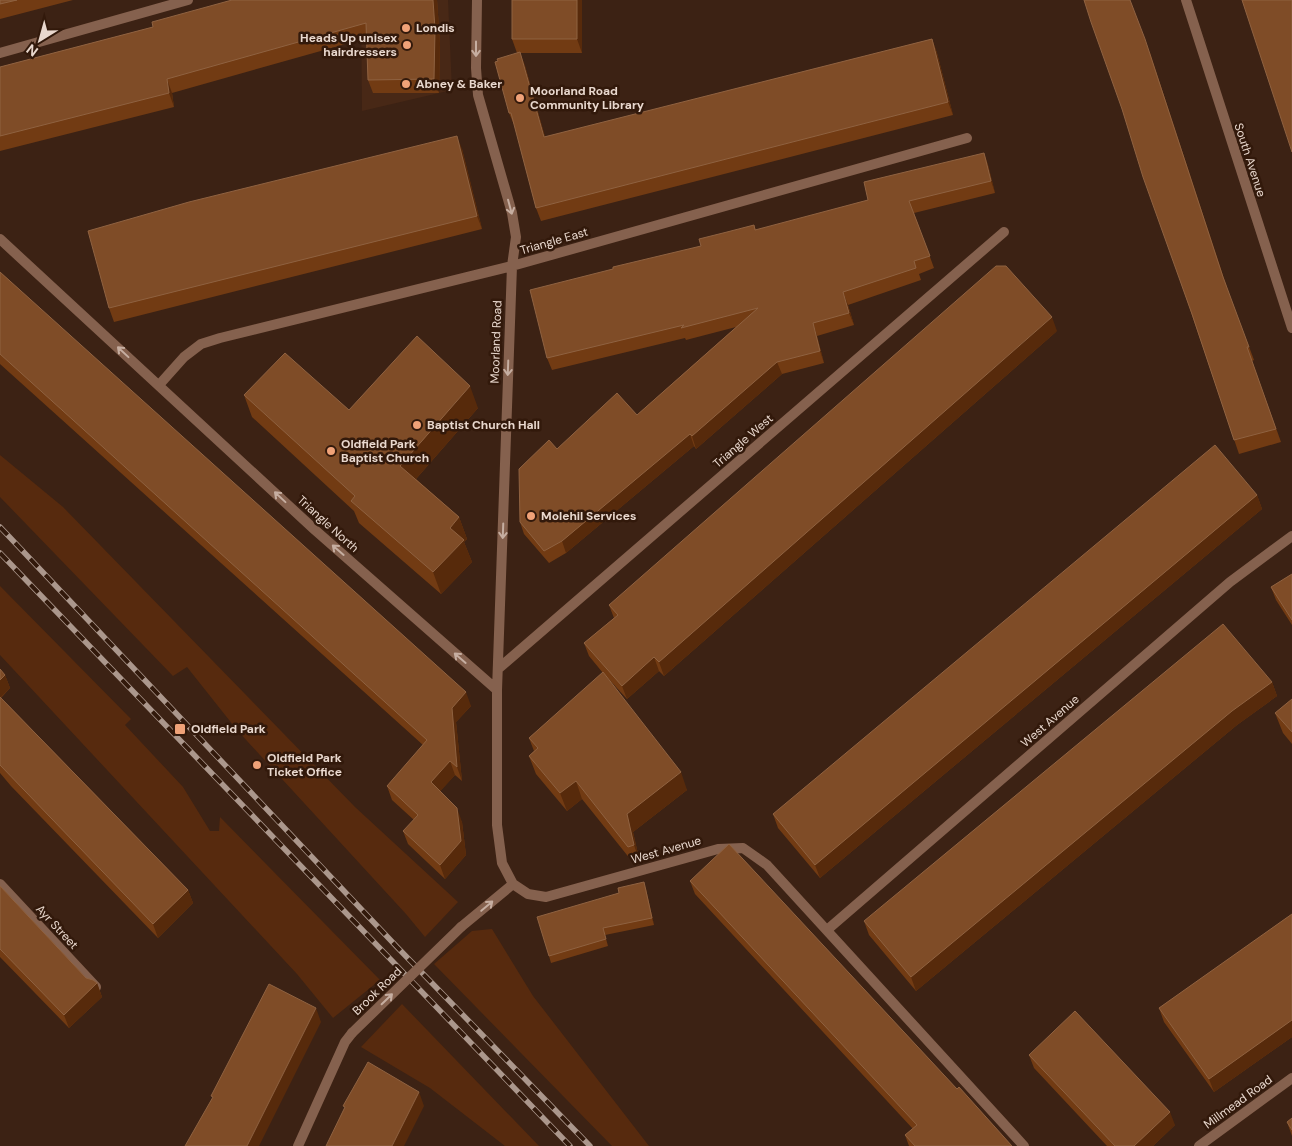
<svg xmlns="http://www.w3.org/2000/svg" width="1292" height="1146" font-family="'DM Sans',sans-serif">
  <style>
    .built { fill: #482816 }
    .green { fill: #572a0e }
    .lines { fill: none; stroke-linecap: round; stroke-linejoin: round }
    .street { stroke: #85614e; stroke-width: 10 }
    .rail-casing { stroke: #ab978c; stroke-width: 5.5 }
    .rail { stroke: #32190b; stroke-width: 4; stroke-dasharray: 11; stroke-linecap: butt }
    .street-bridge { stroke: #85614e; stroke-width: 10 }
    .wall { fill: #723b13 }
    .shaded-wall { fill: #572a0b }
    .building { fill: #7f4c27; stroke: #8f6241 }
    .oneway { stroke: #c6aea1 }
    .poi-dot { fill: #f0a278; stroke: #32190b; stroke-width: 2 }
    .labels { text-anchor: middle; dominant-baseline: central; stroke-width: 5; stroke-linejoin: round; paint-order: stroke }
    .poi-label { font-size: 12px; font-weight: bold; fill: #e9d8ce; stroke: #32190b; text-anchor: start }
    .street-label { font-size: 12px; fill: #e9d8ce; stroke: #32190b }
  </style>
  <rect width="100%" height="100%" fill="#3c2214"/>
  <!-- built -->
  <path class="built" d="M 361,0 L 448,0 L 452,90 L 362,111 Z"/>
  <!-- green -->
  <path class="green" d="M 0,455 L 63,507 L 355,807 L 458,902 L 425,937 L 406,914 L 237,730 L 187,667 L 173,676 L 0,497 Z
    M 0,586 L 131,719 L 125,725 L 183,787 L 210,831 L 219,831 L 220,817 L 380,980 L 333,1018 L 297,974 L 0,655 Z
    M 492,929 L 533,996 L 649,1146 L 612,1146 L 434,964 L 472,931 Z
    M 402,1004 L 539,1146 L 505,1146 L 430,1088 L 361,1047 Z"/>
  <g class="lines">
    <!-- street -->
    <path class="street" d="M 477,0 L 476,68 L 478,95 L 512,213 L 516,237 L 512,266 L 497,690 L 497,825 L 502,863 L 513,884 L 528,894 L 546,897 L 718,849 L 743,848 L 767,865 L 1024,1146
      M 1186,0 L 1292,328
      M 0,53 L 188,0
      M 0,239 L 315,530 L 497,690
      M 159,385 L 184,357 L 201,344 L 220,338 L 512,266 L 967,138
      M 498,669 L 1004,232
      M 0,884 L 96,987
      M 461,927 L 513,884
      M 827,930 L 1230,582 L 1292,536
      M 298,1146 L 345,1042 L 352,1033
      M 1199,1146 L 1292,1078"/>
    <!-- rail casing -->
    <g class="rail-casing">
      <path id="rail" d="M 0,527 L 397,947 L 590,1146
        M 0,553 L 570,1146"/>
    </g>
    <!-- rail -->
    <use href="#rail" class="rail"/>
    <!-- street-bridge -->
    <path class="street-bridge" d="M 352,1033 L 461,927"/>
  </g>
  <!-- wall -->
  <path class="wall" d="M 0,0 L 73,0 L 0,19 Z
    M 232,0 L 437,0 L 440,43 L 439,93 L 373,93 L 368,80 L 367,38 L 172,93 L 174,107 L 0,151 L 0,67 L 153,27 Z
    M 582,0 L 582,53 L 520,53 L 525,66 L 545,137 L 932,39 L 937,53 L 953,115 L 541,221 L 536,208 L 515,127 L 509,113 L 519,53 L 517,53 L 512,39 Z
    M 1150,53 L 1227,288 L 1254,360 L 1252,361 L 1281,442 L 1239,454 L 1122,109 Z
    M 462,149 L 482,229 L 114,322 L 109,308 Z
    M 984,153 L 988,165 L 995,193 L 914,213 L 934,268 L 919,274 L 921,280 L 848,305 L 854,325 L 817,336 L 824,363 L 782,374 L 696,449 L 694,446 L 566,553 L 549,563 L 524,534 L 520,522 L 557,449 L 637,415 L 736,327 L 686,340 L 685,338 L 552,370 L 547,358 L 613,269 L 701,246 L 754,225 L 756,230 L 868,200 Z
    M 0,272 L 471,706 L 456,722 L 462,781 L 455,775 L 440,791 L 462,822 L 466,855 L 445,879 L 408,844 L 403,831 L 414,820 L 392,800 L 387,786 L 423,745 L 0,364 Z
    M 1057,331 L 664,676 L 659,671 L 627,699 L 604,674 L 687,790 L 633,832 L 640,863 L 635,865 L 582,799 L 567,811 L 536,774 L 529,756 L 534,751 L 529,738 L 603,673 L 589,656 L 584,643 L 614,618 L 609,605 Z
    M 244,395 L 349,410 L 478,408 L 416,479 L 459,517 L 467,539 L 464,542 L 472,562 L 441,594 L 359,523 L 354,511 L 252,417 Z
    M 1257,495 L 1262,509 L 820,878 L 778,828 L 773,814 Z
    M 1292,574 L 1292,625 L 1276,600 L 1271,587 Z
    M 0,669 L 5,675 L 10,688 L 1,698 L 188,890 L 193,903 L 158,938 L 11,786 L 0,773 Z
    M 1272,682 L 1277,696 L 1237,725 L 916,991 L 869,935 L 864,921 Z
    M 1292,699 L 1292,744 L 1283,733 L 1275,713 Z
    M 690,881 L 957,1089 L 1012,1146 L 909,1146 L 905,1135 L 913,1129 L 695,894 Z
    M 0,886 L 86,978 L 97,983 L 102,997 L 69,1028 L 0,957 Z
    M 646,889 L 654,925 L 605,935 L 608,946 L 551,963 L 549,956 Z
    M 1292,914 L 1292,1037 L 1214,1092 L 1164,1022 L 1159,1008 Z
    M 1029,1055 L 1175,1125 L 1153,1146 L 1107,1146 L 1034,1068 Z
    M 1292,1118 L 1292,1136 L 1287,1122 Z"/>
  <!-- shaded-wall -->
  <path class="shaded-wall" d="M 433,0 L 437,0 L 440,43 L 439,93 L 434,79 Z
    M 577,0 L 582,0 L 582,53 L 577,39 Z
    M 932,39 L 937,53 L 953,115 L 948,102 Z
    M 1145,39 L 1150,53 L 1228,290 L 1223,277 Z
    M 520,52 L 525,66 L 549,151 L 544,137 Z
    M 167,79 L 172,93 L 174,107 L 169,93 Z
    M 457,136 L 462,149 L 482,229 L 477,216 Z
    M 984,153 L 988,165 L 995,193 L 991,181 Z
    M 843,292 L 848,305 L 854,325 L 849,313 Z
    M 1052,317 L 1057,331 L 664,676 L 659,662 Z
    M 813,323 L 817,336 L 824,363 L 820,351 Z
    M 777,362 L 782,374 L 696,449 L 692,436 Z
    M 470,386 L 478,408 L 408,488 L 400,466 Z
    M 690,434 L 694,446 L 566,553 L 562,541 Z
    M 1257,495 L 1262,509 L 820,878 L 815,865 Z
    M 459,517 L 467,539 L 464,542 L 472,562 L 441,594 L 433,572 L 450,528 Z
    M 654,657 L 659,671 L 627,699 L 622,686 Z
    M 5,675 L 10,688 L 0,698 L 0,680 Z
    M 1272,682 L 1277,696 L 1237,725 L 916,991 L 911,977 L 1232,711 Z
    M 466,692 L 471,706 L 456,722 L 462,781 L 457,767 L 452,708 Z
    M 450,761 L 455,775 L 436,796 L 431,782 Z
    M 681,772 L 687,790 L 633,832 L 640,863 L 634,845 L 627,814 Z
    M 576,781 L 582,799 L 567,811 L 560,793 Z
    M 457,808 L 462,822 L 466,855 L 445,879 L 440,865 Z
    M 644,882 L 646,889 L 654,925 L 652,918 Z
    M 188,890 L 193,903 L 158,938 L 153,924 Z
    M 97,983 L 102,997 L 69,1028 L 64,1015 Z
    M 316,1008 L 321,1022 L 259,1146 L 247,1146 Z
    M 1292,1020 L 1292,1037 L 1214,1092 L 1209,1079 Z
    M 419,1092 L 424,1106 L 404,1146 L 392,1146 Z
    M 1170,1112 L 1175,1125 L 1153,1146 L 1134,1146 Z"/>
  <!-- building -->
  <path class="building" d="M 0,0 L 17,0 L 0,4 Z
    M 232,0 L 433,0 L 435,29 L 434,79 L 368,80 L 366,23 L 167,79 L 169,93 L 0,136 L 0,67 L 153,27 L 152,22 Z
    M 512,0 L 577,0 L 577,39 L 512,39 Z
    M 1084,0 L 1130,0 L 1145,39 L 1223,277 L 1249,347 L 1247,347 L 1276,429 L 1234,440 L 1192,314 L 1143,177 L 1122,109 L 1091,22 Z
    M 1242,0 L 1292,0 L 1292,152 Z
    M 932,39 L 948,102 L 536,208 L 511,113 L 509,113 L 495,62 L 498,61 L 497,59 L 520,52 L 544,137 Z
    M 457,136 L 477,216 L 109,308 L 88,231 L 189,202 Z
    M 984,153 L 991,181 L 909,201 L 930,256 L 914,261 L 916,268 L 843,292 L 849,313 L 813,323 L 820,351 L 777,362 L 692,436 L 690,434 L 562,541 L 544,551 L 520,522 L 519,469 L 549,440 L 557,449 L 617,393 L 637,415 L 758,308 L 681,328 L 684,325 L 547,358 L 530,290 L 613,269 L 613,267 L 701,246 L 699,239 L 727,232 L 754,225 L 755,230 L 868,200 L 864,182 Z
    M 996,266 L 1006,266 L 1052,317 L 659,662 L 654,657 L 622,686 L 584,643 L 618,615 L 609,605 Z
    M 0,272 L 466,692 L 452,708 L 457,767 L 450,761 L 431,782 L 457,808 L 461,841 L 440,865 L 403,831 L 418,815 L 387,786 L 427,740 L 0,354 Z
    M 417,336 L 470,386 L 400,466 L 459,517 L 450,528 L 464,540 L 433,572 L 351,501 L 355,496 L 244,395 L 285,353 L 349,410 Z
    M 1215,445 L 1257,495 L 815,865 L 773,814 Z
    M 1292,574 L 1292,620 L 1271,587 Z
    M 1223,624 L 1272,682 L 1232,711 L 911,977 L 864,921 Z
    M 0,669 L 5,675 L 0,680 Z
    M 603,672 L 681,772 L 627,814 L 634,845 L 628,847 L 576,781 L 560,793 L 529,756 L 538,748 L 529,738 Z
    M 0,697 L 188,890 L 153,924 L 0,765 Z
    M 1292,699 L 1292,732 L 1275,713 Z
    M 729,844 L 957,1089 L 959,1087 L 1012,1146 L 915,1146 L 905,1135 L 917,1125 L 690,881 Z
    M 644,882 L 652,918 L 603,928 L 606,939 L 549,956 L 537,917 L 619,893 L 618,888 Z
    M 0,886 L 86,978 L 93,980 L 97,983 L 64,1015 L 0,949 Z
    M 1292,914 L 1292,1020 L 1209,1079 L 1159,1008 Z
    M 269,984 L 316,1008 L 247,1146 L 185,1146 L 213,1097 L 211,1096 Z
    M 1075,1011 L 1170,1112 L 1134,1146 L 1115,1146 L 1029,1055 Z
    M 368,1062 L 419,1092 L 392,1146 L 326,1146 L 345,1107 L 343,1106 Z
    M 1292,1118 L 1292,1130 L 1287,1122 Z"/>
  <!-- one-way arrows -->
  <defs><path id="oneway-shaft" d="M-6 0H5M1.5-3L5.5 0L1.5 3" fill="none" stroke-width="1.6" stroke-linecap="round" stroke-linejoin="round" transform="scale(1.25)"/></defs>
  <g class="oneway">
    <use href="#oneway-shaft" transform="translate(476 49) rotate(90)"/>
    <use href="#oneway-shaft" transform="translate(510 207) rotate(75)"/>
    <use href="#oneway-shaft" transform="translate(123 352) rotate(-137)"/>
    <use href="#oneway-shaft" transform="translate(508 368) rotate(92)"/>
    <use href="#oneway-shaft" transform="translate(280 497) rotate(-137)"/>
    <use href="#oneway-shaft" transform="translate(503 531) rotate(92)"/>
    <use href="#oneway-shaft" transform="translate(338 550) rotate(-139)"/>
    <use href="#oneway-shaft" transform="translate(460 658) rotate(-139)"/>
    <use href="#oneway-shaft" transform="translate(487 906) rotate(-40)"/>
    <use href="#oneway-shaft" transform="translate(387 999) rotate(-44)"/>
  </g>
  <!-- markers -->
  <g class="poi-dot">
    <circle cx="406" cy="28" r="5"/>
    <circle cx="407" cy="45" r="5"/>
    <circle cx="406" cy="84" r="5"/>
    <circle cx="520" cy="98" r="5"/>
    <circle cx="417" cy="425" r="5"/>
    <circle cx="331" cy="451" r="5"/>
    <circle cx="531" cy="516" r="5"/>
    <rect x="174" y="723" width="12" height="12" rx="2.5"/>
    <circle cx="257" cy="765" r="5"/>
  </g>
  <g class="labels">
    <!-- poi labels -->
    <g class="poi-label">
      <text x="416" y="28">Londis</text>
      <text x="397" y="38" text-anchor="end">Heads Up unisex<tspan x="397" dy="14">hairdressers</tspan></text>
      <text x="416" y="84">Abney &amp; Baker</text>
      <text x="530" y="91">Moorland Road<tspan x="530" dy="14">Community Library</tspan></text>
      <text x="427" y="425">Baptist Church Hall</text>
      <text x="341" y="444">Oldfield Park<tspan x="341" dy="14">Baptist Church</tspan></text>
      <text x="541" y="516">Molehil Services</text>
      <text x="191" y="729">Oldfield Park</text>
      <text x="267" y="758">Oldfield Park<tspan x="267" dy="14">Ticket Office</tspan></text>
    </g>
    <!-- street labels -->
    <g class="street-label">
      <text transform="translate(1250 160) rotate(72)">South Avenue</text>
      <text transform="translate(554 241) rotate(-16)">Triangle East</text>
      <text transform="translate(496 342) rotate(-88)">Moorland Road</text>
      <text transform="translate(743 441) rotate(-41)">Triangle West</text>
      <text transform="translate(328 524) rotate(42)">Triangle North</text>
      <text transform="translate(1050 721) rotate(-41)">West Avenue</text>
      <text transform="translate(666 850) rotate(-16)">West Avenue</text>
      <text transform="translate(57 927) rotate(47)">Ayr Street</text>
      <text transform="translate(377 991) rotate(-44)">Brook Road</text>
      <text transform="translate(1238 1102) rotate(-36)">Millmead Road</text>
    </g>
  </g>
  <!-- north arrow -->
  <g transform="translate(40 40) rotate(217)" stroke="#32190b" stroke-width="4" paint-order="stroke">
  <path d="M0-4L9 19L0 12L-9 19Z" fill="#e9d8ce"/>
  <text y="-8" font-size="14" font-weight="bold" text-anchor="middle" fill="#e9d8ce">N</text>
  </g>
</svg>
